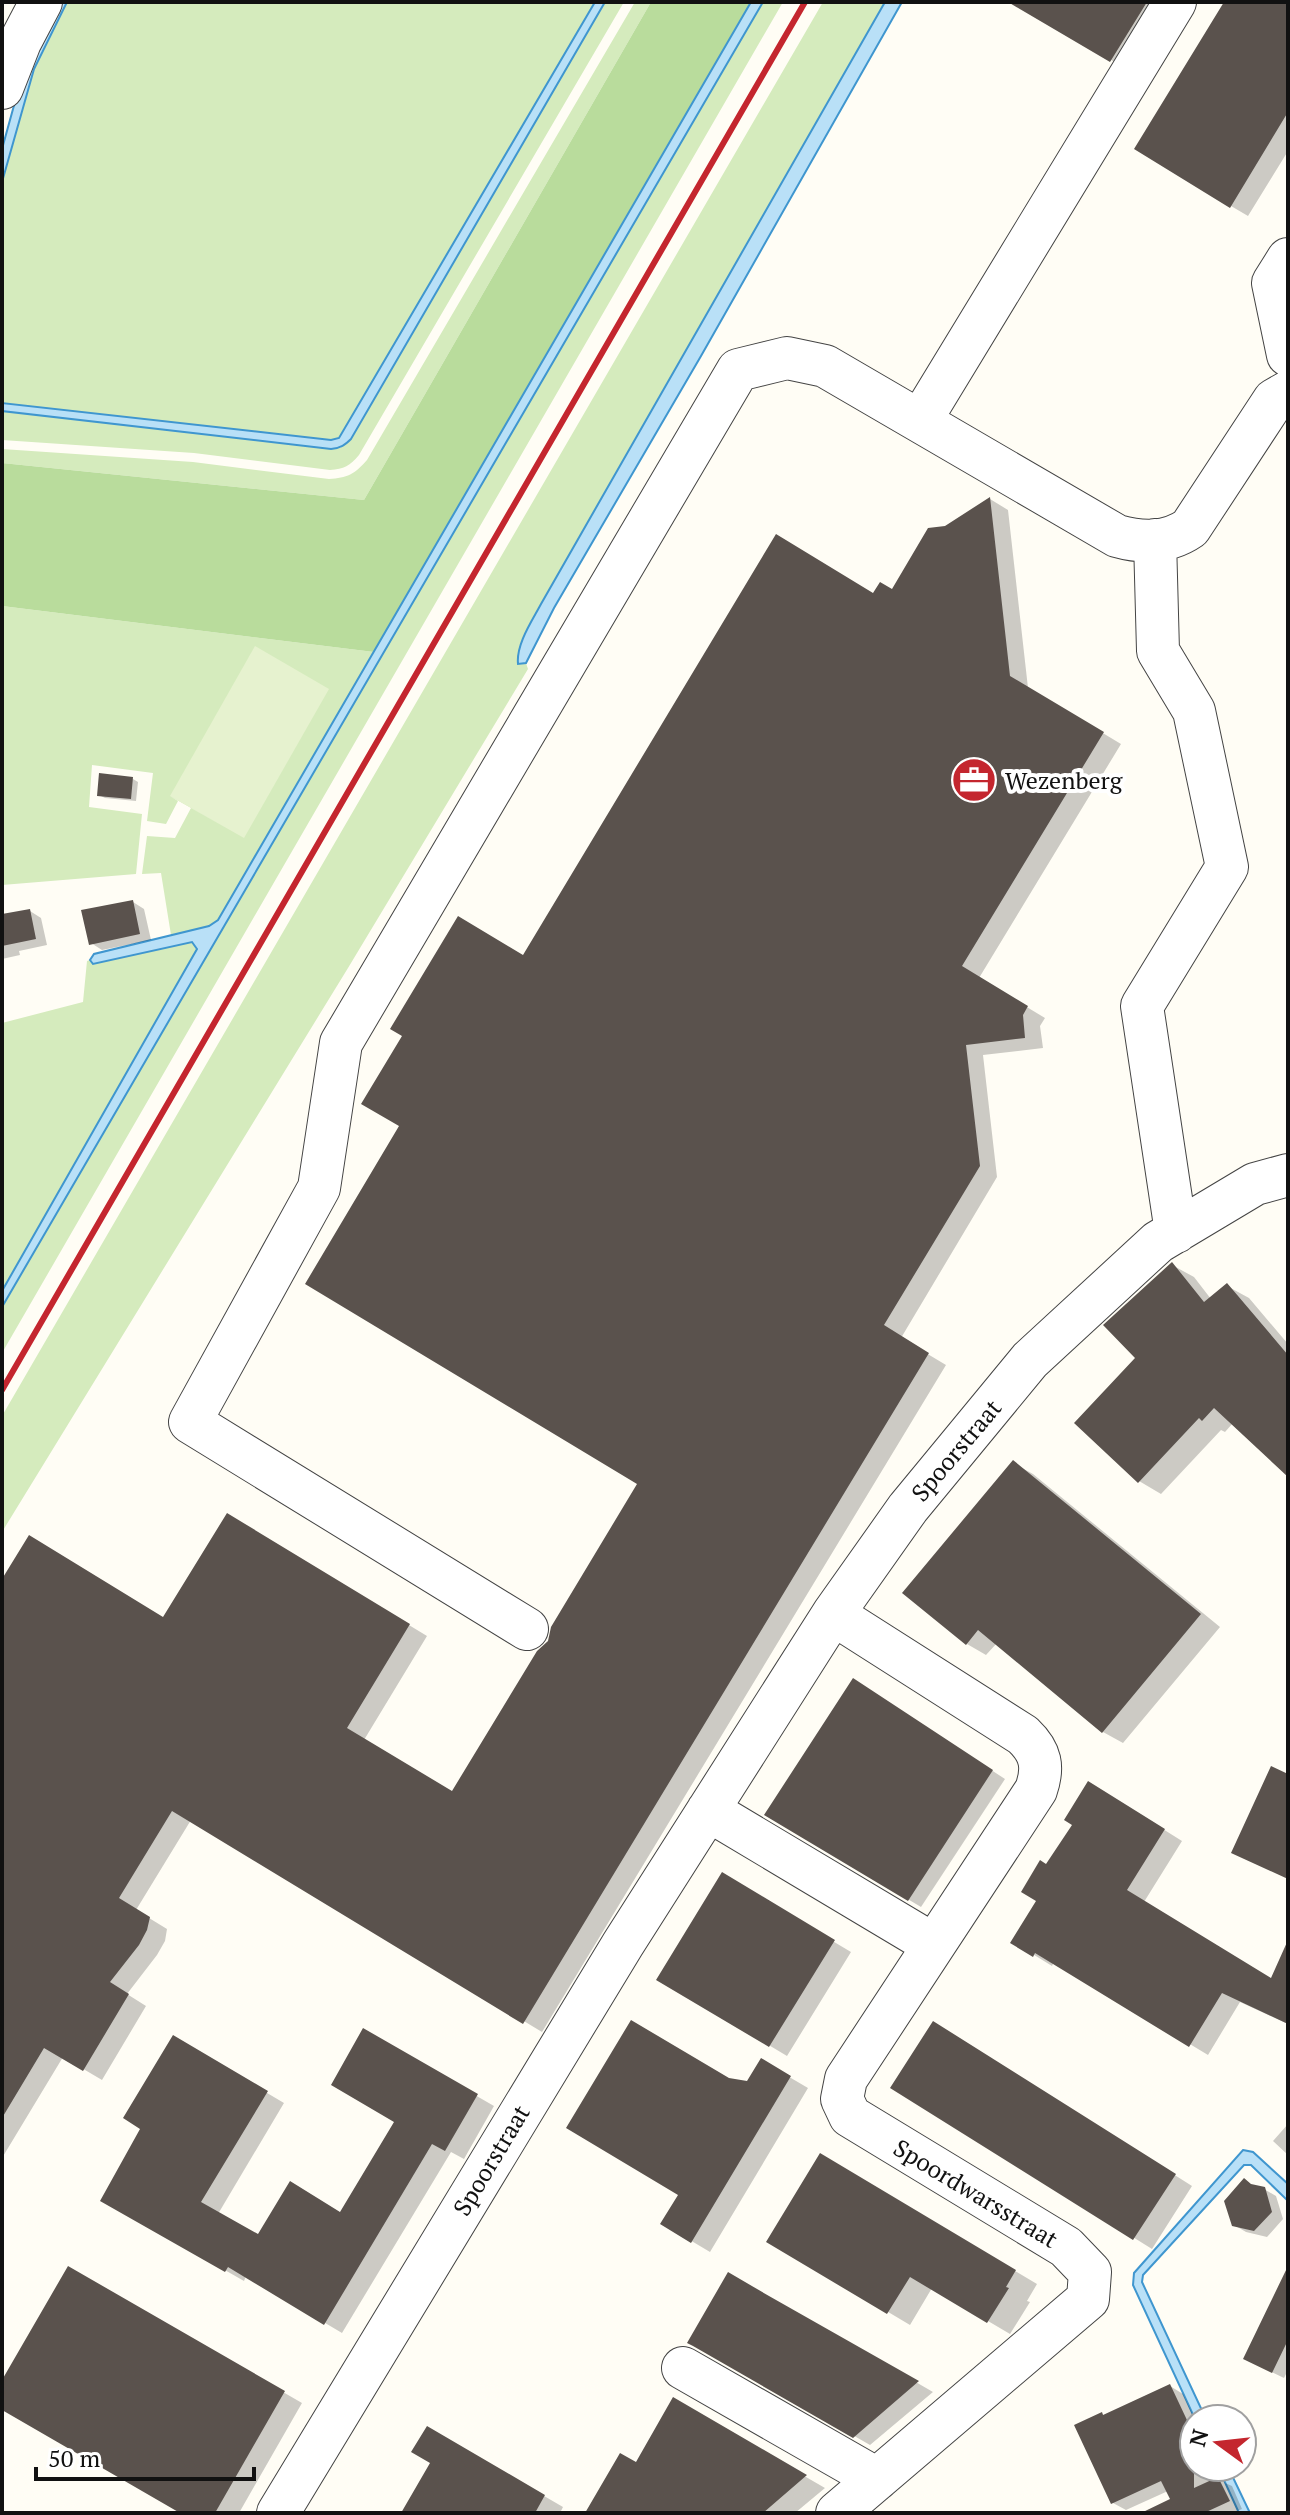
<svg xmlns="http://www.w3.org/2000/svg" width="1290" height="2515" font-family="'PT Serif',serif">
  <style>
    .green { fill: #d5ebbd }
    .forest { fill: #b9dc9c }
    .pitch { fill: #e6f2cf }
    .water { fill: #b9e0f7; stroke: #3f96cf; stroke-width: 2 }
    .shadow { fill: #0003 }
    .building { fill: #5a524d }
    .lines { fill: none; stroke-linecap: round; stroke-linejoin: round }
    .minor-casing { stroke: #444; stroke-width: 44 }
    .minor { stroke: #fff; stroke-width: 42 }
    .rail { stroke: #c4262e; stroke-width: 6 }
    .labels { text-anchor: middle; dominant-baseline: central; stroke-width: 8; stroke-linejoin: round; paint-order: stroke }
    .poi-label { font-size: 24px; fill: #111; stroke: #fff; text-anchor: start }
    .street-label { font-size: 24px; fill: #111; stroke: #fff }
  </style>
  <rect width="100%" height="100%" fill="#fffdf5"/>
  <!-- green -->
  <path class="green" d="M 67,2 L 595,2 L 344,433 L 337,440 L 331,440 L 2,403 L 2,182 L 34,69 Z
    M 605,2 L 624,2 L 359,455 C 350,466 344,469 330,470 L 194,453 L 2,440 L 2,411 L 331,449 L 340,448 L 351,438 Z
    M 635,2 L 651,2 L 364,500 L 2,463 L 2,449 L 193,462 L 329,479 C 347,478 355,474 367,460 Z
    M 763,2 L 783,2 L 2,1353 L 2,1307 Z
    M 823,2 L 885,2 L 541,604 L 517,658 L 518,664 L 526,663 L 528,669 L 348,968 L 2,1532 L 2,1416 Z
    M 2,606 L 374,652 L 218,920 L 209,926 L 171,935 L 161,873 L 142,874 L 147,836 L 175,838 L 191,808 L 244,838 L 170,796 L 178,801 L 166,824 L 147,821 L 153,773 L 92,765 L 89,807 L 142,814 L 136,874 L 2,885 Z
    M 192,942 L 197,946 L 196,953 L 2,1291 L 2,1023 L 83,1002 L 87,961 L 90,960 L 93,964 Z"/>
  <!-- forest -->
  <path class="forest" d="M 651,2 L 751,2 L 374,652 L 2,606 L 2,463 L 364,500 Z"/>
  <!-- pitch -->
  <path class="pitch" d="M 255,646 L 329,689 L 244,838 L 170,796 Z"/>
  <!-- water -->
  <path class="water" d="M 57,2 L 67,2 L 34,69 L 2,182 L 2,149 L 13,109 L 26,66 Z
    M 595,2 L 605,2 L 351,439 C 345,445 341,448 331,449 L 2,411 L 2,403 L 331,440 L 339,438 Z
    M 751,2 L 763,2 L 2,1307 L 2,1291 L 197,949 L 192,942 L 93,964 L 90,960 L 94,954 L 209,926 L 218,920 Z
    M 885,2 L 902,2 L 701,356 L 554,608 L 526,663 L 518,664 C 516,644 532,621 541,604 Z
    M 1243,2150 L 1253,2152 L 1288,2184 L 1288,2201 L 1251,2165 L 1244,2165 L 1143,2275 L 1142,2282 L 1206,2419 L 1195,2419 L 1133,2285 L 1134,2273 Z
    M 1218,2467 L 1228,2467 L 1250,2513 L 1239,2513 Z"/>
  <!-- shadow -->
  <path class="shadow" d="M 1012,2 L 1178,2 L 1135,74 Z
    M 1227,2 L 1288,2 L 1288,151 L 1248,216 L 1231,206 Z
    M 990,499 L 1008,510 L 1028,688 L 1121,744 L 979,978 L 1045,1018 L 1040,1026 L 1043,1048 L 983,1055 L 997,1177 L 901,1338 L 946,1365 L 542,2032 L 191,1820 L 136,1910 L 167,1929 L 165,1941 L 157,1955 L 127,1994 L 146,2006 L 102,2080 L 63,2057 L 2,2158 L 2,1583 L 164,1619 L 246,1526 L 427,1636 L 364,1740 L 453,1793 L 550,1642 L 639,1483 L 524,958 L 874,595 L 892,591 L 946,528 Z
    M 133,779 L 138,782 L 136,801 L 105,798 L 99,795 Z
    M 133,902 L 144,909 L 151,940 L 102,950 L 91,943 Z
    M 30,911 L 41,918 L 47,945 L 19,951 L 20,955 L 2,959 L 2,930 Z
    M 1172,1265 L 1194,1277 L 1211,1299 L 1227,1286 L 1249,1298 L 1288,1344 L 1288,1474 L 1233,1423 L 1225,1432 L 1221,1430 L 1161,1494 L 1139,1481 L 1138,1358 Z
    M 1013,1463 L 1033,1474 L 1220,1627 L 1123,1743 L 1103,1732 L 997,1643 L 986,1655 L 967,1644 Z
    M 866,1688 L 1005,1779 L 921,1907 L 767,1815 Z
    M 1107,1794 L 1182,1841 L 1144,1902 L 1272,1980 L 1288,1945 L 1288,2024 L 1240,2002 L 1208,2055 L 1054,1962 L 1052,1966 L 1013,1942 L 1039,1900 L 1047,1866 Z
    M 722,1875 L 851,1952 L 787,2056 L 659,1979 Z
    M 364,2031 L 494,2106 L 464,2159 L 451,2152 L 342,2333 L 246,2276 L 244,2281 L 102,2200 L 143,2128 L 174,2038 L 284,2103 L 218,2214 L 259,2237 L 341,2214 L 397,2121 Z
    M 951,2033 L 1192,2186 L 1152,2249 L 893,2087 Z
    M 762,2061 L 808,2088 L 710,2252 L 663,2224 L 681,2194 L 729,2080 L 748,2083 Z
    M 1288,2124 L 1288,2155 L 1273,2141 Z
    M 820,2155 L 1037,2284 L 1027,2301 L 1030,2302 L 1010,2334 L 932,2288 L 910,2325 L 769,2241 Z
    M 1264,2189 L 1276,2196 L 1283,2219 L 1267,2237 L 1246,2232 L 1234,2225 Z
    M 68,2268 L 302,2403 L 239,2513 L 184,2513 L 2,2408 L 2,2384 Z
    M 729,2274 L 933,2392 L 870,2445 L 706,2351 Z
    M 1288,2307 L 1288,2370 L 1284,2378 L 1257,2365 Z
    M 1170,2386 L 1183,2394 L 1195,2419 L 1194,2467 L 1218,2467 L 1225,2483 L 1232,2486 L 1242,2509 L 1233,2513 L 1178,2513 L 1168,2491 L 1126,2510 L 1113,2503 L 1102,2414 L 1105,2416 Z
    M 673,2400 L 825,2488 L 795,2513 L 588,2513 L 637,2464 Z
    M 427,2428 L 563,2507 L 560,2513 L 404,2513 L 433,2463 Z"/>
  <!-- building -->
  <path class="building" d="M 1008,2 L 1147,2 L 1110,62 Z
    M 1224,2 L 1288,2 L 1288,112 L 1230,208 L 1134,149 Z
    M 990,497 L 1010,676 L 1104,732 L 962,966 L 1028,1006 L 1023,1015 L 1025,1038 L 966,1045 L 980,1166 L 884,1325 L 929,1353 L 523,2024 L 172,1811 L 119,1898 L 150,1917 L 147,1930 L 139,1945 L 110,1982 L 129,1994 L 83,2071 L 44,2048 L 2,2118 L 2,1579 L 29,1535 L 163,1617 L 227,1513 L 410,1624 L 347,1728 L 452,1791 L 537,1651 L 548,1641 L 551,1627 L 637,1484 L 305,1284 L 399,1126 L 361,1104 L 402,1036 L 390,1029 L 458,916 L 523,955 L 776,534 L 873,593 L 880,582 L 892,589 L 928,528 L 945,526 Z
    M 99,773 L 133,777 L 131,799 L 97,796 Z
    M 133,900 L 140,934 L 89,945 L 81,910 Z
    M 30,909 L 36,939 L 2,946 L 2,914 Z
    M 1172,1262 L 1204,1302 L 1227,1283 L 1288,1355 L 1288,1477 L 1214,1408 L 1202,1421 L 1199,1418 L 1138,1483 L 1074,1423 L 1135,1358 L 1103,1325 Z
    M 1013,1460 L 1201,1614 L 1102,1733 L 978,1630 L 966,1645 L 902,1593 Z
    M 853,1678 L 993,1770 L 908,1901 L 764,1815 Z
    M 1271,1766 L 1288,1774 L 1288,1879 L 1231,1853 Z
    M 1088,1781 L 1165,1829 L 1127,1890 L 1271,1978 L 1288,1940 L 1288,2024 L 1222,1993 L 1189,2047 L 1035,1953 L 1033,1957 L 1010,1943 L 1036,1901 L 1021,1892 L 1040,1860 L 1046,1864 L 1072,1825 L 1064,1820 Z
    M 722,1872 L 835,1940 L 769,2047 L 656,1980 Z
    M 631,2020 L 729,2078 L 747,2081 L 761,2058 L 791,2076 L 691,2243 L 660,2224 L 678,2195 L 566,2128 Z
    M 933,2021 L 1176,2174 L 1133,2240 L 890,2088 Z
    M 363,2028 L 478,2094 L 445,2151 L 432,2144 L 324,2325 L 228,2267 L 225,2272 L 100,2201 L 140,2129 L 123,2118 L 173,2035 L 268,2091 L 201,2202 L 258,2234 L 290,2181 L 340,2212 L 394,2122 L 331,2085 Z
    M 820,2153 L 1016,2270 L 1006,2287 L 1009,2288 L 987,2323 L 910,2277 L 887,2314 L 766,2242 Z
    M 1244,2178 L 1251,2184 L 1265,2187 L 1272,2212 L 1254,2231 L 1232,2226 L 1224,2201 Z
    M 68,2266 L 285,2391 L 215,2513 L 180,2513 L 2,2410 L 2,2380 Z
    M 1288,2266 L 1288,2340 L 1272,2373 L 1243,2359 Z
    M 728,2272 L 769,2296 L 919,2381 L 853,2438 L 693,2346 L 687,2343 Z
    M 1170,2384 L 1194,2435 L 1194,2488 L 1218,2477 L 1230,2501 L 1204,2513 L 1141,2513 L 1170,2499 L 1161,2481 L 1111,2504 L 1074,2425 L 1102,2412 L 1103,2415 Z
    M 673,2397 L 807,2475 L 763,2513 L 585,2513 L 620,2453 L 636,2462 Z
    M 427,2426 L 545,2495 L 535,2513 L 401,2513 L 430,2463 L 411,2452 Z"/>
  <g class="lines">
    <!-- minor casing -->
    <g class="minor-casing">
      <path id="minor" d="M 2,88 L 20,42 L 41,2
        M 1288,259 L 1273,283 L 1288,355
        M 920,421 L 1175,2
        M 1155,540 L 1158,651 L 1194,711 L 1227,867 L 1142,1006 L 1176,1232
        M 833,1614 L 1023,1735 C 1041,1752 1044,1767 1036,1790 L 846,2079 L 842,2099 L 850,2116 L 1066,2247 L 1090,2272 L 1088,2299 L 837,2513
        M 527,1629 L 190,1422 L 319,1188 L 341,1043 L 738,370 L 787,358 L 825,366 L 1117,536 C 1142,543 1167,544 1190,528 L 1274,400 L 1288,392
        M 708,1810 L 934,1945
        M 683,2368 L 877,2479
        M 278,2513 L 623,1944 L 833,1614 L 908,1508 L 1030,1360 L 1158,1242 L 1255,1184 L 1288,1175"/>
    </g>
    <!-- minor -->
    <use href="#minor" class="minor"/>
    <!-- rail -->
    <path class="rail" d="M 2,1390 L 805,2"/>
  </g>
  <!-- icons -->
  <defs>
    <g id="office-disc" transform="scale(2.3)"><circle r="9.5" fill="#c4262e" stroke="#fff"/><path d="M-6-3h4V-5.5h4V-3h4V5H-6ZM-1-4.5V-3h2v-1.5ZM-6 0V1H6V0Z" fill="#fff"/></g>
  </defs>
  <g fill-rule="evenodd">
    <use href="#office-disc" x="974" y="780"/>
  </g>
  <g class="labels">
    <!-- poi labels -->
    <g class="poi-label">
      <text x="1005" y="780">Wezenberg</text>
    </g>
    <!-- street labels -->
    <g class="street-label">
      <text transform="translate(956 1450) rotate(-50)">Spoorstraat</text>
      <text transform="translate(491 2160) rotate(-59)">Spoorstraat</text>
      <text transform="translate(976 2193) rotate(31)">Spoordwarsstraat</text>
    </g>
  </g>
  <!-- border -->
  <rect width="1290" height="2515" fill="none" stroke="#111111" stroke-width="8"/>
  <!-- north arrow -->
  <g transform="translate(1218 2443) rotate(285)"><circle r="38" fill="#ffffff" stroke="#a0a0a0" stroke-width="2"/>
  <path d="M0-6L14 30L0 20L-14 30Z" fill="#c4262e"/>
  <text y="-12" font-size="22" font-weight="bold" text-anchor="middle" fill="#111111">N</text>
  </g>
  <!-- scale -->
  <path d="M36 2467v12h218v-12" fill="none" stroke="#111111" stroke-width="4"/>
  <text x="48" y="2467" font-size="24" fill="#111111" stroke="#ffffff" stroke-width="6" paint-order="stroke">50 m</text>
</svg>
